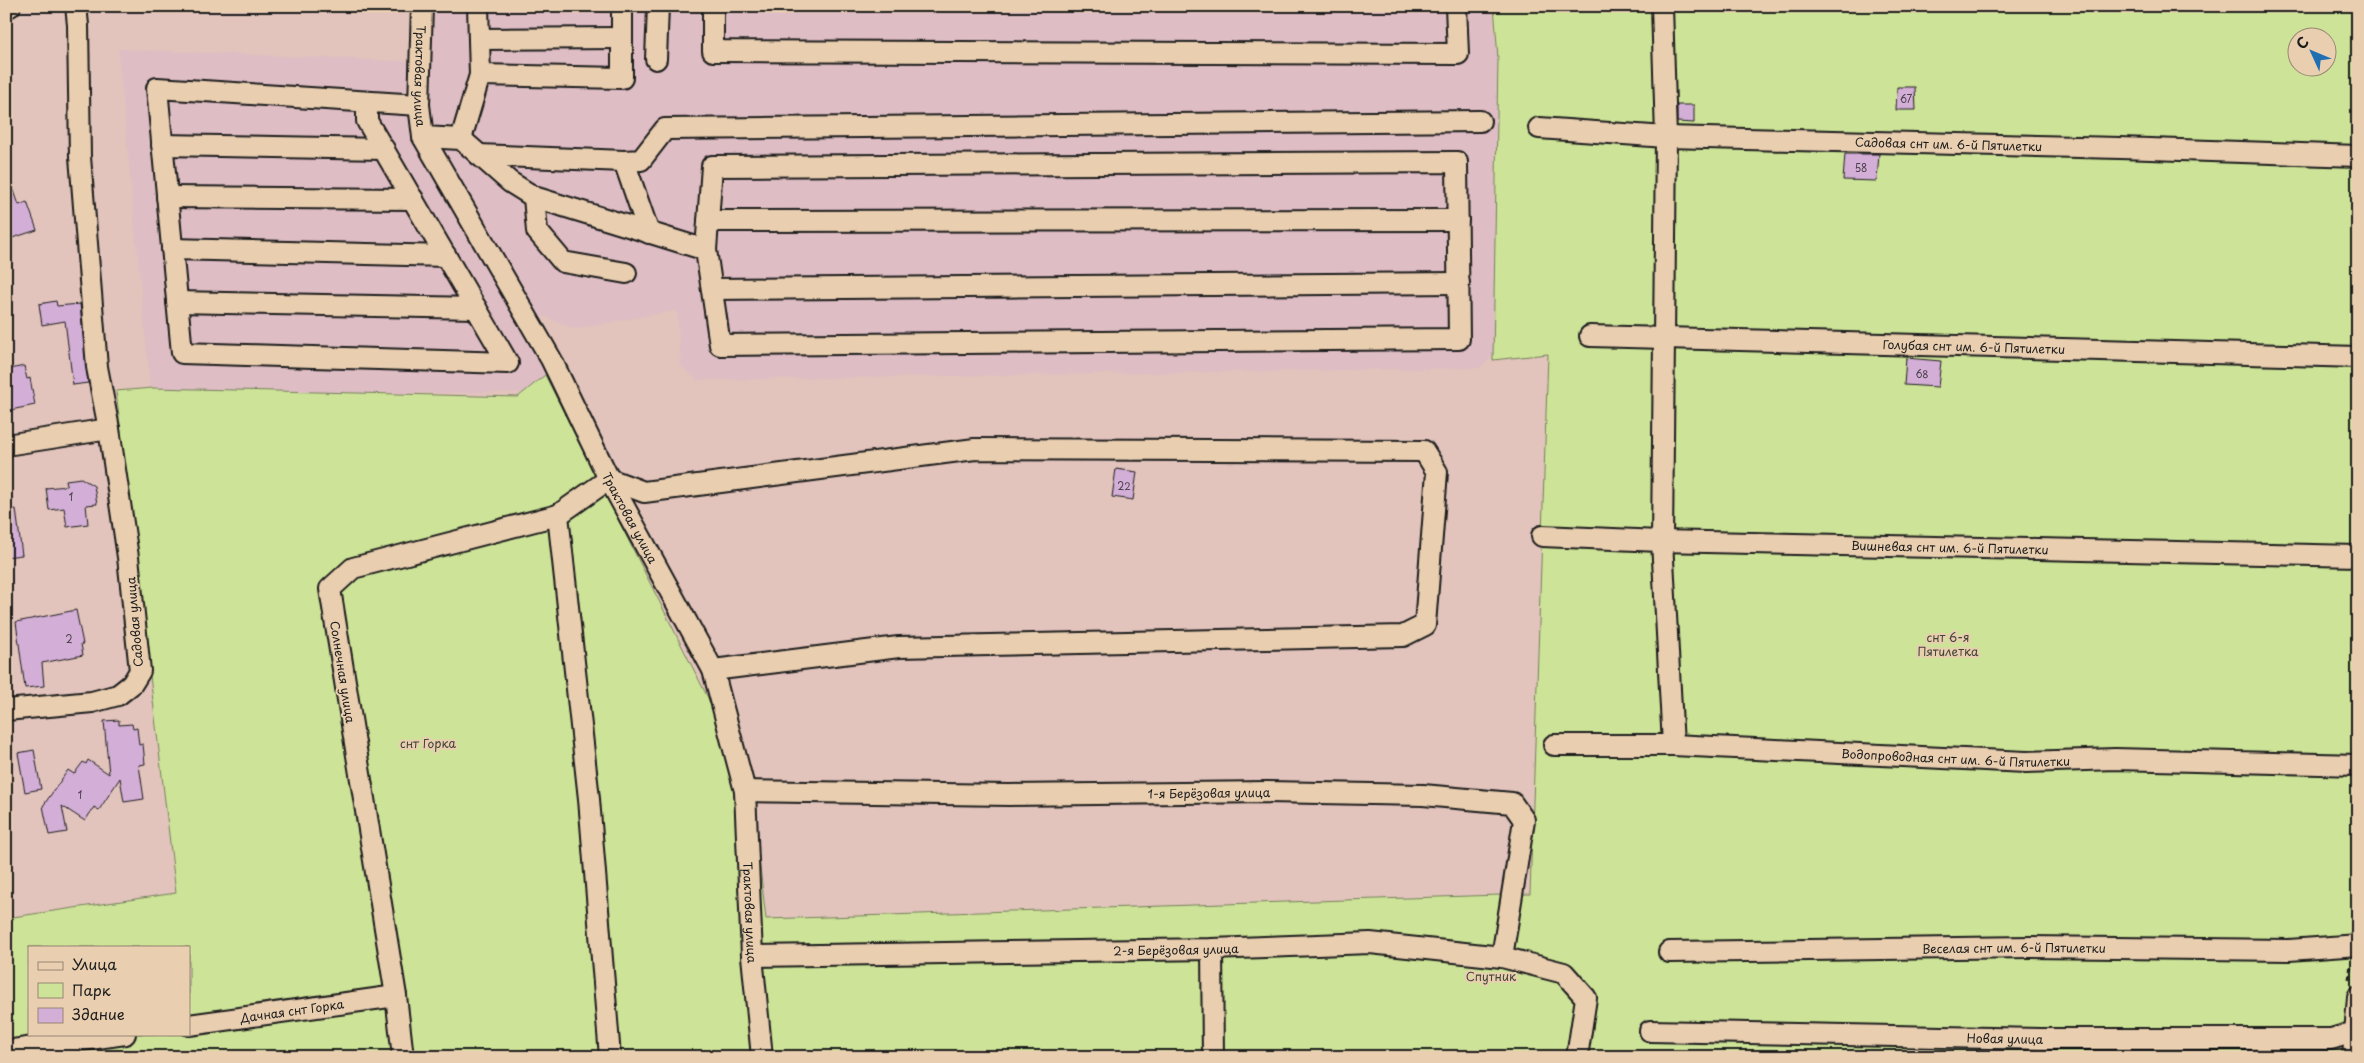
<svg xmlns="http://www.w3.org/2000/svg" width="2364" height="1063" font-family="'Playpen Sans',sans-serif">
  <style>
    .built { fill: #debdc4 }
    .green { fill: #cde398; stroke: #74805a; fill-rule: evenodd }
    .building { fill: #d3aed7; stroke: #1c1c1c }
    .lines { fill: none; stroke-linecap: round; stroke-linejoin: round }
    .minor-casing { stroke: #1c1c1c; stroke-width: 24 }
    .path { stroke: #1c1c1c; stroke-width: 3; stroke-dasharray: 5 4; stroke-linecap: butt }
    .minor { stroke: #e9ceb0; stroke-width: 20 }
    .labels { text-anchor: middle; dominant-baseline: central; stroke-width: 4; stroke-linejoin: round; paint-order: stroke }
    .number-label { font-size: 10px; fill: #4a404b }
    .street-label { font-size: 12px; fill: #1c1c1c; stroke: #e9ceb0 }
    .park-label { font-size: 12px; fill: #3f4435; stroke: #e9ceb0 }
  </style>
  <rect width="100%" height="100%" fill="#e2c4bc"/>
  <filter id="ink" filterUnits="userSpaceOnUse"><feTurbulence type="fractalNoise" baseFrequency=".02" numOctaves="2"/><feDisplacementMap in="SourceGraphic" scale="10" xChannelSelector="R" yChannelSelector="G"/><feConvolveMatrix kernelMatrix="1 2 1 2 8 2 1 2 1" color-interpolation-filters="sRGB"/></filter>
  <g filter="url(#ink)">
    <!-- built -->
    <path class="built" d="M 422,6 L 1493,6 L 1494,35 L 1504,37 L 1514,132 L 1495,151 L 1501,347 L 1480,368 L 697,380 L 681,366 L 677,310 L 575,329 L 547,317 L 525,312 L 567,392 L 151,395 L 118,49 L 420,62 Z"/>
    <!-- green -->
    <path class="green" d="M 1494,6 L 2358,6 L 2358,1057 L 6,1057 L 6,918 L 176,893 L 116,391 L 153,388 L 518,397 L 545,375 L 750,781 L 766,919 L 1530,894 L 1548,354 L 1493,360 L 1498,58 ZM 2296,38 L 2326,38 L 2326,68 L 2296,68 ZM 29,947 L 189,947 L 189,1034 L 29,1034 Z"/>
    <!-- building -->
    <path class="building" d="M 1897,87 L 1915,87 L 1916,110 L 1896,110 Z
      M 1677,105 L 1694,105 L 1694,123 L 1677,122 Z
      M 1845,154 L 1879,154 L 1877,181 L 1843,180 Z
      M 9,176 L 19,205 L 27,202 L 37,230 L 6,240 L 6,177 Z
      M 56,301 L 57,306 L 80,304 L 88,383 L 73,385 L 65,321 L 42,325 L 39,304 Z
      M 1906,358 L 1941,361 L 1938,387 L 1904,385 Z
      M 24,366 L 27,379 L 30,378 L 35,405 L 6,411 L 6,370 Z
      M 1116,469 L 1137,472 L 1133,500 L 1112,497 Z
      M 81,478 L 94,486 L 97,504 L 86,505 L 88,524 L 67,527 L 64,508 L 49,510 L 46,488 L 67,486 L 66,480 Z
      M 16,509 L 22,555 L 6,557 L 6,510 Z
      M 76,610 L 83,644 L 81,644 L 83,655 L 42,663 L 44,686 L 25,688 L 16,622 Z
      M 119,720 L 119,725 L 132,724 L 133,729 L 137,728 L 139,745 L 143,744 L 145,764 L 139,765 L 144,799 L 124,802 L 120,778 L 99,810 L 94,807 L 85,821 L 62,806 L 67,832 L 49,835 L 43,806 L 68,770 L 74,774 L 83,762 L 86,764 L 88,760 L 109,774 L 104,721 Z
      M 34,750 L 41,789 L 25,792 L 18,753 Z"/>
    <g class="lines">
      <!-- minor casing -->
      <g class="minor-casing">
        <g id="minor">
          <path id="s1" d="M 422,6 L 419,105 L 423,137 L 551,359 L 609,479 L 713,670 L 745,791 L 752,956 L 762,1057"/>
          <path d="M 713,6 L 713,51 L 1458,54 L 1456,6"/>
          <path d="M 1662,6 L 1666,137 L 1662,541 L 1673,745"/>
          <path d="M 6,8 L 10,6"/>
          <path d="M 479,39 L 622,38"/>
          <path d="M 656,59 L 658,6"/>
          <path d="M 480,75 L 622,78 L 622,6"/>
          <path d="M 367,102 L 367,121 L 508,363 L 182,353 L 157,88 L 419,105"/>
          <path id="s2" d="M 1539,128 L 1666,137 L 2120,148 L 2358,156"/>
          <path d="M 423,137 L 461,139 L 510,182 L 534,197 L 706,250 L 720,345 L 1459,339 L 1457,162 L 712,166 L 706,250"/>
          <path d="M 461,139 L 480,75 L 478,6"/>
          <path d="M 162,145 L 384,149"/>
          <path d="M 479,155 L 624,161 L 641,160 L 665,129 L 1480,121"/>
          <path d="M 624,161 L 649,233"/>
          <path d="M 167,197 L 413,199"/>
          <path d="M 534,197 L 537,231 L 563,262 L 626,273"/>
          <path d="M 708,221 L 1458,220"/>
          <path d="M 172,249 L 446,256"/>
          <path d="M 712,289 L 1459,283"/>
          <path d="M 177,302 L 476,308"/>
          <path id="s3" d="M 1590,336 L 2358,357"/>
          <path d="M 6,445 L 109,429"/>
          <path d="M 609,479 L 644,492 L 975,449 L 1424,451 L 1437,472 L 1425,625 L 1403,636 L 899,647 L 713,670"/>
          <path d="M 558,515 L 589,799 L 610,1057"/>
          <path id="s4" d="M 1542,536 L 1660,541 L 2358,556"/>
          <path d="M 6,710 L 92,702 L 118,695 L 132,684 L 140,671 L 128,557 L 109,429 L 97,367 L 80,157 L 78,25 L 76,6"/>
          <path id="s5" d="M 1554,745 L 1673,745 L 2026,762 L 2115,759 L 2358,765"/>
          <path id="s6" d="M 745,791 L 1009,795 L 1268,792 L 1423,795 L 1512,803 L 1524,820 L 1502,957"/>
          <path d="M 1212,949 L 1213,1057"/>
          <path id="s7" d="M 1669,952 L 2030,947 L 2289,950 L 2358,945"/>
          <path id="s8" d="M 752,956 L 1212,949 L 1370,943 L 1502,957 L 1564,973 L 1586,998 L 1577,1057"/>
          <path id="s9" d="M 189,1025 L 396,996"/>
          <path id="s10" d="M 1650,1031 L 2041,1039 L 2331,1039 L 2358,1031"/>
          <path d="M 6,1051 L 125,1034"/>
          <path d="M 403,1057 L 396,996 L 330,589 L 353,568 L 558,515 L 609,479"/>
          <path d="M 2353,1057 L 2358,997"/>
        </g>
      </g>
      <!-- path -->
      <path class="path" d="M 2349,980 L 2351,964"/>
      <!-- minor -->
      <use href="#minor" class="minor"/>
    </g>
  </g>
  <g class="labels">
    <!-- number labels -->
    <g class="number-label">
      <text x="1906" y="98">67</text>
      <text x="1861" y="167">58</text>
      <text x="1922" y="373">68</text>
      <text x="1124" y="485">22</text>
      <text x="71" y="496">1</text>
      <text x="69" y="638">2</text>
      <text x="80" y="794">1</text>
    </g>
    <!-- street labels -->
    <g class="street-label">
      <text stroke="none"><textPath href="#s1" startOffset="70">Трактовая улица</textPath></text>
      <text stroke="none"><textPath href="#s2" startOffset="410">Садовая снт им. 6-й Пятилетки</textPath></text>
      <text stroke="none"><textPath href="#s3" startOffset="384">Голубая снт им. 6-й Пятилетки</textPath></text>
      <text stroke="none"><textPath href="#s1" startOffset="565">Трактовая улица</textPath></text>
      <text stroke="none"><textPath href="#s4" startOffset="408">Вишневая снт им. 6-й Пятилетки</textPath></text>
      <text transform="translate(134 622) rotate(-95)">Садовая улица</text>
      <text transform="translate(343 672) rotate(81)">Солнечная улица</text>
      <text stroke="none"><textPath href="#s5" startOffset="402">Водопроводная снт им. 6-й Пятилетки</textPath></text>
      <text stroke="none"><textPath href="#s6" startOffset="464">1-я Берёзовая улица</textPath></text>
      <text stroke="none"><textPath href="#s1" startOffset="985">Трактовая улица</textPath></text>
      <text stroke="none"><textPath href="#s7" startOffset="345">Веселая снт им. 6-й Пятилетки</textPath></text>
      <text stroke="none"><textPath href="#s8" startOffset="424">2-я Берёзовая улица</textPath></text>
      <text stroke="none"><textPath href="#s9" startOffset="104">Дачная снт Горка</textPath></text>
      <text stroke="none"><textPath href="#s10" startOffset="355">Новая улица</textPath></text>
    </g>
    <!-- park labels -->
    <g class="park-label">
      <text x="1948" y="637">снт 6-я<tspan x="1948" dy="14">Пятилетка</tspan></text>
      <text x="428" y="743">снт Горка</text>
      <text x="1491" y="976">Спутник</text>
    </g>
  </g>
  <!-- margin -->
  <rect width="2364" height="1063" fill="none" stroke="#e9ceb0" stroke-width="25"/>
  <rect x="12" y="12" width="2339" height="1038" fill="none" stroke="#1c1c1c" stroke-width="2" filter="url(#ink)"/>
  <!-- legend -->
  <rect x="28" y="946" width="162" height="90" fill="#e9ceb0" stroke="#978775"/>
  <rect x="38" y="962" width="25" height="8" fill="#e9ceb0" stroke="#978775"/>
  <text x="72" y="970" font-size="15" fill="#1c1c1c">Улица</text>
  <rect x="38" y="983" width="25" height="15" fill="#cde398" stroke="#978775"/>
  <text x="72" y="996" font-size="15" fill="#1c1c1c">Парк</text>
  <rect x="38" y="1008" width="25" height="15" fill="#d3aed7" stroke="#978775"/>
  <text x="72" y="1020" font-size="15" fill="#1c1c1c">Здание</text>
  <!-- north arrow -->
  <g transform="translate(2312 52) rotate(314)"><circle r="24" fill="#e9ceb0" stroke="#978775"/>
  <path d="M0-4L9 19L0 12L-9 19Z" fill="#1f6fb2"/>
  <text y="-8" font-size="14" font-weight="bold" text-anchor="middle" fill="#1c1c1c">С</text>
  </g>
</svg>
